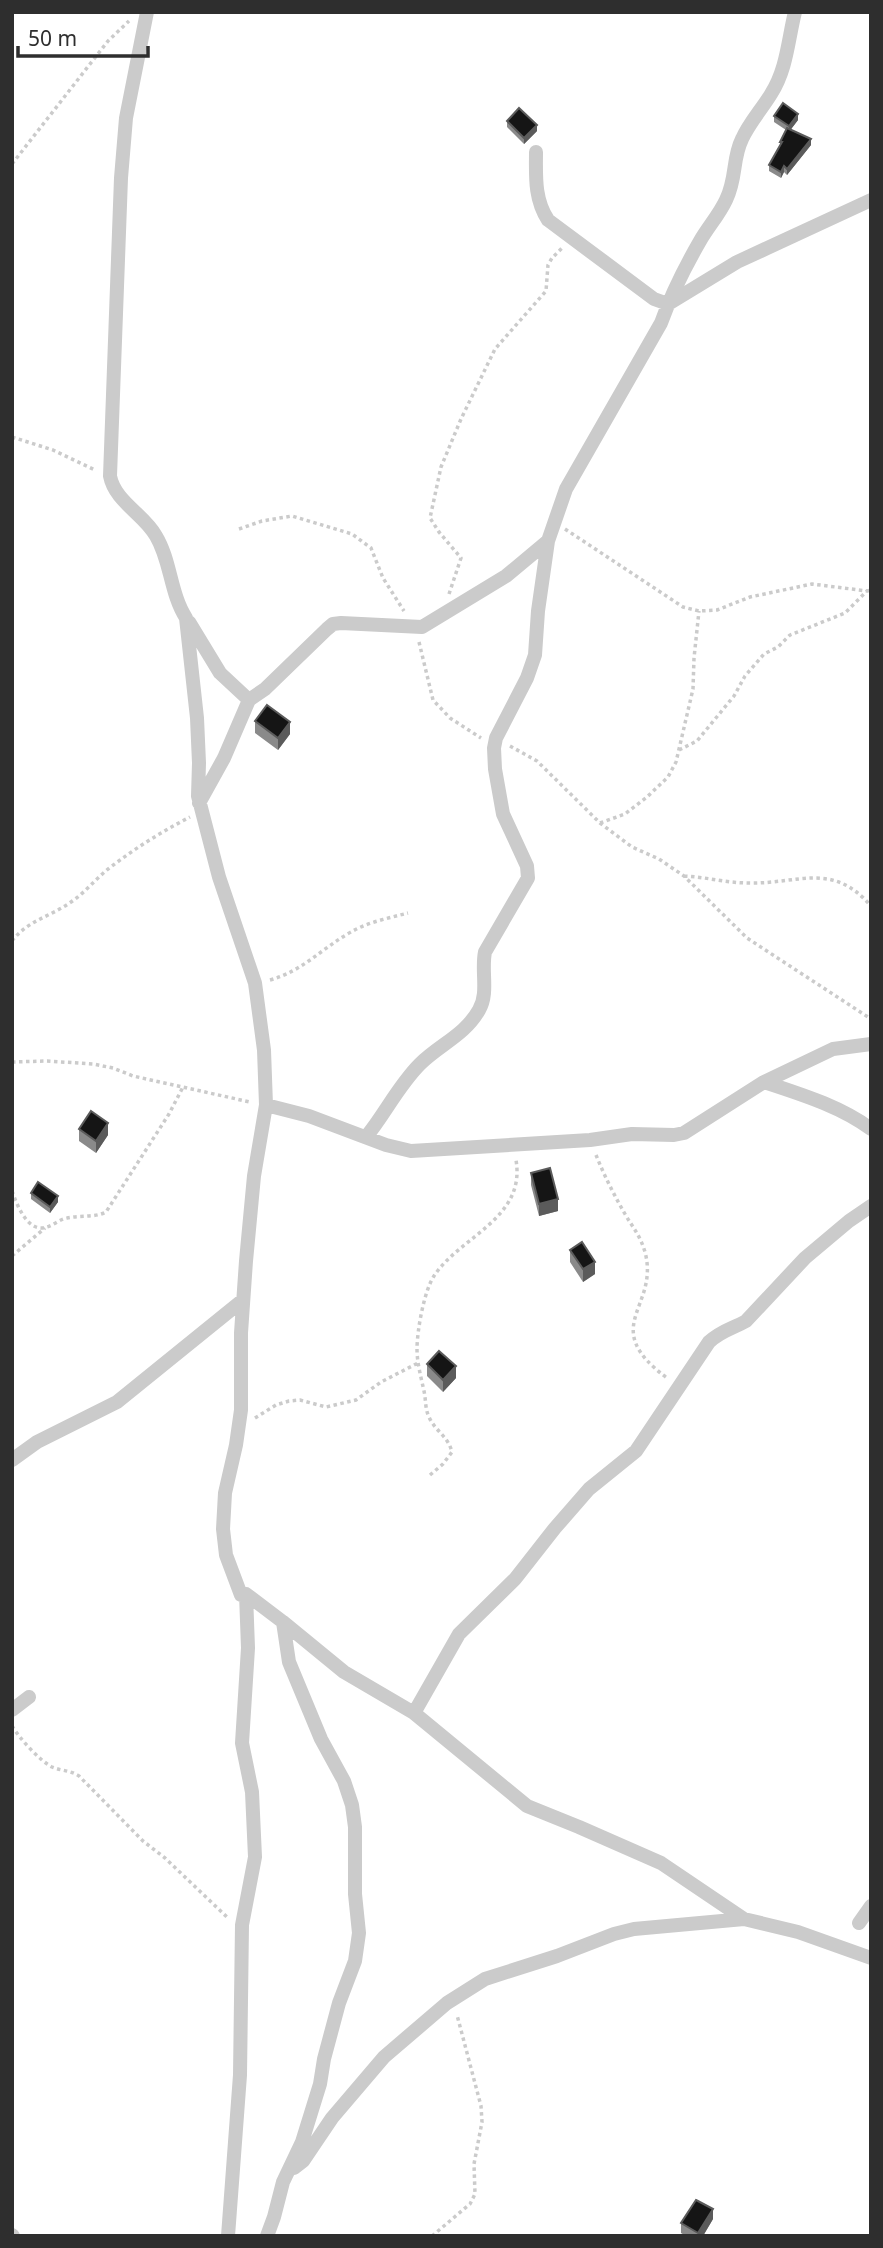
<svg xmlns="http://www.w3.org/2000/svg" width="883" height="2248" font-family="'Noto Sans',sans-serif">
  <style>
    .lines { fill: none; stroke-linecap: round; stroke-linejoin: round }
    .path { stroke: #cbcbcb; stroke-width: 3.5; stroke-dasharray: 3.5 3.5; stroke-linecap: butt }
    .minor { stroke: #cbcbcb; stroke-width: 14 }
    .wall { fill: #8a8a8a }
    .shaded-wall { fill: #5b5b5b }
    .building { fill: #151515; stroke: #5b5b5b; stroke-width: 2 }
  </style>
  <rect width="100%" height="100%" fill="#fff"/>
  <g class="lines">
    <!-- path -->
    <path class="path" d="M 12,164 L 108,41 L 129,21
      M 12,437 L 53,450 L 95,470
      M 239,529 L 262,521 L 292,516 L 352,534 L 371,548 L 383,578 L 404,611
      M 565,529 L 683,607 L 699,611 L 717,610 L 750,597 L 812,584 L 867,591 L 871,590
      M 449,594 L 461,558 L 439,532 L 430,518 L 441,467 L 461,419 L 495,349 L 546,291 L 548,265 L 552,258 L 563,247
      M 419,642 L 433,700 L 450,718 L 481,738
      M 510,746 L 537,761 L 600,823 L 632,847 L 659,859 L 684,876 L 747,938 L 871,1019
      M 679,750 L 697,741 L 734,696 L 745,676 L 764,654 L 778,647 L 790,635 L 845,613 L 867,591
      M 600,823 L 625,814 L 647,797 L 668,777 L 676,762 L 693,689 L 694,658 L 699,611
      M 684,876 C 706,877 727,883 749,883 C 799,884 832,861 871,906
      M 12,941 C 28,920 50,917 71,902 C 86,892 97,877 112,866 C 137,847 163,831 190,817
      M 270,980 C 303,971 322,948 351,932 C 368,922 389,918 408,913
      M 12,1062 L 47,1061 L 93,1064 L 113,1068 L 133,1076 L 250,1102
      M 596,1155 C 604,1175 614,1195 625,1214 C 633,1228 640,1235 645,1252 C 660,1308 597,1326 667,1378
      M 12,1191 C 17,1205 28,1234 47,1227 C 54,1225 60,1219 67,1218 C 80,1215 94,1218 106,1212 L 169,1114 L 183,1087
      M 12,1256 L 45,1228
      M 255,1418 L 276,1405 L 289,1401 L 300,1400 L 326,1407 L 356,1400 L 381,1382 L 418,1363
      M 430,1475 L 443,1464 L 452,1452 C 448,1436 435,1431 429,1417 C 425,1409 426,1400 424,1391 C 421,1377 417,1363 417,1349 C 417,1331 424,1291 434,1276 C 460,1236 526,1219 516,1160
      M 12,1726 C 20,1739 39,1760 52,1767 C 61,1771 70,1770 79,1776 L 143,1841 L 165,1858 L 229,1919
      M 432,2236 L 470,2204 L 475,2194 L 474,2164 L 482,2122 L 481,2106 L 457,2015"/>
    <!-- minor -->
    <path class="minor" d="M 147,12 L 126,118 L 121,178 L 110,476 C 115,502 144,514 156,536 C 171,561 170,593 186,618 L 197,718 L 199,763 L 198,796 L 219,877 L 255,983 L 264,1050 L 266,1105 L 254,1176 L 246,1261 L 241,1333 L 241,1410 L 236,1445 L 225,1493 L 223,1529 L 226,1555 L 241,1595 L 246,1594 L 248,1648 L 242,1743 L 252,1792 L 255,1857 L 242,1925 L 240,2075 L 228,2236
      M 536,152 C 536,175 534,199 548,220 L 654,299 L 668,304 L 737,262 L 871,200
      M 189,622 L 220,673 L 249,700
      M 199,803 L 224,758 L 249,700 L 265,689 L 327,629 L 333,624 L 341,623 L 422,627 L 506,576 L 548,541
      M 764,1082 C 800,1094 840,1106 871,1129
      M 266,1105 L 309,1116 L 386,1145 L 411,1151 L 590,1140 L 632,1134 L 674,1135 L 684,1133 L 764,1082 L 833,1049 L 871,1044
      M 366,1137 C 385,1114 398,1086 420,1064 C 439,1045 465,1035 479,1010 C 489,993 481,971 485,952 L 528,878 L 527,866 L 503,814 L 495,769 L 494,748 L 496,738 L 527,678 L 535,655 L 538,611 L 548,541 L 566,489 L 661,323 C 671,295 685,267 700,241 C 708,227 719,215 726,200 C 737,178 732,159 742,139 C 749,123 762,109 771,94 C 787,69 788,40 795,12
      M 12,1460 L 37,1442 L 117,1402 L 243,1300
      M 246,1594 L 283,1622 L 344,1672 L 414,1713 L 527,1806 L 579,1827 L 661,1863 L 744,1919 L 798,1932 L 871,1958
      M 12,1710 L 29,1697
      M 414,1713 L 459,1634 L 515,1579 L 555,1528 L 589,1489 L 636,1451 L 709,1342 C 722,1330 732,1329 746,1321 L 805,1258 L 849,1221 L 871,1206
      M 859,1923 L 871,1906
      M 294,2168 L 303,2161 L 332,2118 L 384,2057 L 447,2003 L 485,1979 L 557,1956 L 614,1934 L 634,1929 L 744,1919
      M 12,2235 L 13,2236
      M 267,2236 L 274,2217 L 283,2182 L 302,2142 L 320,2084 L 324,2059 L 339,2003 L 355,1961 L 359,1933 L 355,1894 L 355,1827 L 352,1805 L 344,1781 L 321,1739 L 289,1662 L 283,1622"/>
  </g>
  <!-- wall -->
  <path class="wall" d="M 774,116 L 798,120 L 790,130 L 811,145 L 787,175 L 784,172 L 781,178 L 769,171 L 769,165 L 780,145 L 780,142 L 786,130 L 774,122 Z
    M 507,121 L 537,131 L 524,144 L 507,127 Z
    M 255,721 L 290,734 L 278,750 L 255,733 Z
    M 79,1129 L 108,1135 L 96,1153 L 79,1141 Z
    M 531,1173 L 558,1211 L 539,1216 L 531,1185 Z
    M 31,1193 L 58,1202 L 50,1213 L 31,1199 Z
    M 570,1250 L 595,1274 L 583,1282 L 570,1262 Z
    M 427,1364 L 456,1378 L 443,1392 L 427,1376 Z
    M 713,2219 L 703,2236 L 686,2236 L 681,2233 L 681,2223 Z"/>
  <!-- shaded-wall -->
  <path class="shaded-wall" d="M 798,114 L 798,120 L 789,132 L 789,126 Z
    M 537,125 L 537,131 L 524,144 L 524,138 Z
    M 811,139 L 811,145 L 787,175 L 787,169 Z
    M 784,166 L 784,172 L 781,178 L 781,172 Z
    M 290,722 L 290,734 L 278,750 L 278,738 Z
    M 108,1123 L 108,1135 L 96,1153 L 96,1141 Z
    M 58,1196 L 58,1202 L 50,1213 L 50,1207 Z
    M 558,1199 L 558,1211 L 539,1216 L 539,1204 Z
    M 595,1262 L 595,1274 L 583,1282 L 583,1269 Z
    M 456,1366 L 456,1378 L 443,1392 L 443,1380 Z
    M 713,2209 L 713,2219 L 703,2236 L 698,2236 L 698,2233 Z"/>
  <!-- building -->
  <path class="building" d="M 783,103 L 798,114 L 789,126 L 774,116 Z
    M 519,108 L 537,125 L 524,138 L 507,121 Z
    M 787,128 L 811,139 L 787,169 L 784,166 L 781,172 L 769,165 L 782,142 L 780,142 Z
    M 267,705 L 290,722 L 278,738 L 255,721 Z
    M 91,1111 L 108,1123 L 96,1141 L 79,1129 Z
    M 550,1168 L 558,1199 L 539,1204 L 531,1173 Z
    M 38,1182 L 58,1196 L 50,1207 L 31,1193 Z
    M 582,1242 L 595,1262 L 583,1269 L 570,1250 Z
    M 439,1351 L 456,1366 L 443,1380 L 427,1364 Z
    M 696,2200 L 713,2209 L 698,2233 L 681,2223 Z"/>
  <!-- border -->
  <rect width="883" height="2248" fill="none" stroke="#2e2e2e" stroke-width="28"/>
  <!-- scale -->
  <path d="M18 46v10h130v-10" fill="none" stroke="#2e2e2e" stroke-width="3.5"/>
  <text x="28" y="46" font-size="21" fill="#2e2e2e" stroke="#ffffff" stroke-width="5" paint-order="stroke">50 m</text>
</svg>
